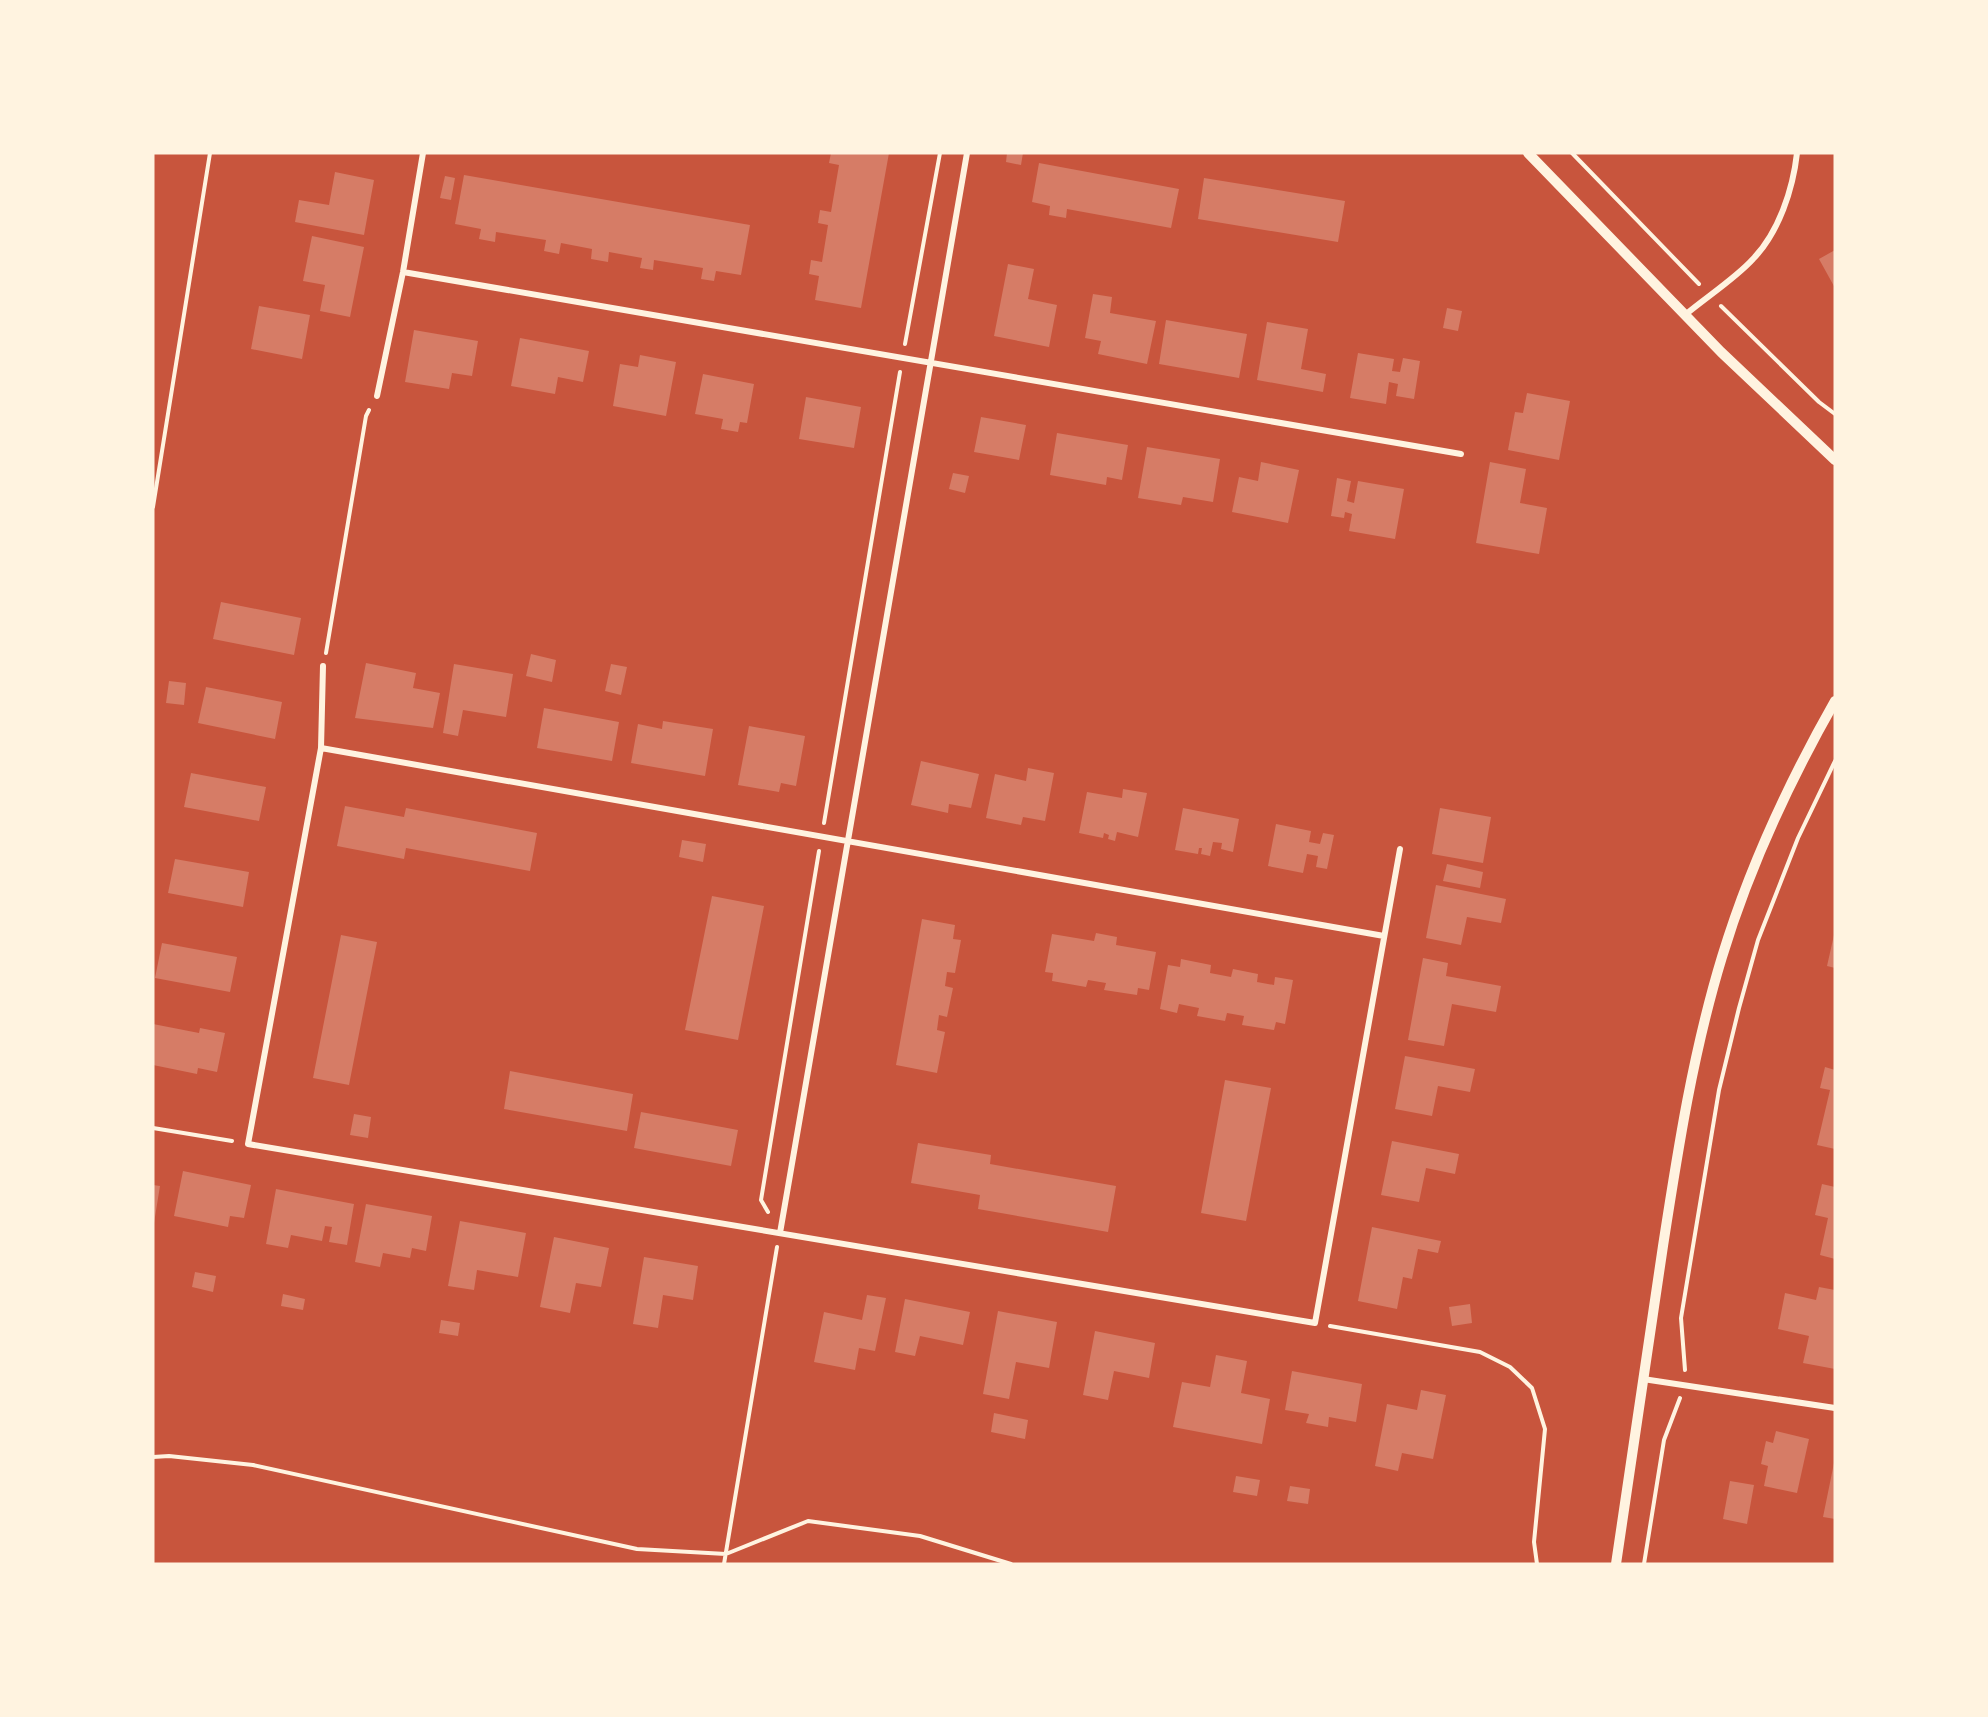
<svg xmlns="http://www.w3.org/2000/svg" width="1988" height="1717" font-family="Ubuntu,sans-serif">
  <style>
    .building { fill: #d67c66 }
    .lines { fill: none; stroke-linecap: round; stroke-linejoin: round }
    .path { stroke: #fff3e0; stroke-width: 4 }
    .minor { stroke: #fff3e0; stroke-width: 6 }
    .tertiary { stroke: #fff3e0; stroke-width: 10 }
  </style>
  <rect width="100%" height="100%" fill="#c8553d"/>
  <!-- building -->
  <path class="building" d="M 831,153 L 889,153 L 861,308 L 815,300 L 819,276 L 809,274 L 811,260 L 822,262 L 828,225 L 818,223 L 820,210 L 831,212 L 839,165 L 829,163 Z
    M 1007,153 L 1023,153 L 1021,165 L 1006,162 Z
    M 1039,163 L 1179,189 L 1171,228 L 1067,209 L 1066,218 L 1049,215 L 1050,206 L 1032,202 Z
    M 335,172 L 374,180 L 364,235 L 295,222 L 299,200 L 329,205 Z
    M 464,175 L 750,225 L 741,275 L 716,271 L 714,281 L 701,279 L 703,268 L 654,260 L 653,270 L 640,268 L 642,258 L 609,252 L 608,262 L 591,259 L 592,249 L 561,243 L 559,254 L 544,251 L 546,240 L 496,232 L 495,242 L 479,239 L 481,229 L 455,224 Z
    M 445,176 L 455,178 L 451,200 L 440,198 Z
    M 1204,178 L 1345,201 L 1338,242 L 1198,219 Z
    M 312,236 L 364,247 L 350,317 L 320,311 L 325,285 L 303,281 Z
    M 1835,250 L 1835,288 L 1819,259 Z
    M 1008,264 L 1034,269 L 1028,299 L 1057,305 L 1049,347 L 994,336 Z
    M 1093,294 L 1112,297 L 1110,313 L 1156,321 L 1147,364 L 1098,354 L 1101,341 L 1085,338 Z
    M 259,306 L 310,315 L 302,359 L 251,349 Z
    M 1447,308 L 1462,311 L 1458,331 L 1443,328 Z
    M 1166,320 L 1247,334 L 1239,378 L 1159,364 Z
    M 1267,322 L 1308,329 L 1301,369 L 1326,374 L 1323,392 L 1257,380 Z
    M 414,330 L 478,341 L 472,376 L 452,373 L 449,389 L 405,382 Z
    M 520,338 L 589,351 L 583,382 L 558,377 L 555,394 L 511,386 Z
    M 1358,353 L 1394,359 L 1392,371 L 1400,372 L 1403,358 L 1420,361 L 1414,399 L 1396,396 L 1398,384 L 1389,382 L 1386,404 L 1350,398 Z
    M 640,355 L 676,362 L 666,416 L 613,406 L 620,364 L 638,367 Z
    M 703,374 L 754,384 L 747,423 L 740,422 L 738,432 L 721,429 L 723,419 L 695,414 Z
    M 1527,393 L 1570,401 L 1559,460 L 1508,450 L 1515,412 L 1523,413 Z
    M 806,397 L 861,407 L 854,448 L 799,439 Z
    M 981,417 L 1026,425 L 1019,460 L 974,452 Z
    M 1057,433 L 1128,445 L 1122,480 L 1107,477 L 1106,485 L 1050,475 Z
    M 1147,447 L 1220,459 L 1213,502 L 1183,497 L 1181,505 L 1138,498 Z
    M 1261,462 L 1299,470 L 1288,523 L 1232,512 L 1239,477 L 1258,481 Z
    M 1490,462 L 1526,469 L 1520,503 L 1547,508 L 1539,554 L 1476,543 Z
    M 953,473 L 969,476 L 965,493 L 949,489 Z
    M 1337,478 L 1351,481 L 1347,501 L 1354,503 L 1358,481 L 1404,489 L 1395,539 L 1349,531 L 1352,514 L 1345,512 L 1344,518 L 1331,516 Z
    M 221,602 L 301,618 L 294,655 L 213,639 Z
    M 531,654 L 556,660 L 552,682 L 526,676 Z
    M 366,663 L 416,673 L 413,688 L 440,693 L 433,728 L 355,718 Z
    M 454,664 L 513,674 L 506,717 L 463,710 L 458,736 L 443,733 Z
    M 611,664 L 627,667 L 621,695 L 605,691 Z
    M 169,681 L 186,683 L 184,705 L 166,703 Z
    M 206,687 L 282,702 L 275,739 L 198,723 Z
    M 544,708 L 619,722 L 612,761 L 537,748 Z
    M 663,721 L 713,729 L 705,776 L 631,763 L 638,724 L 662,729 Z
    M 749,726 L 805,736 L 796,786 L 781,783 L 779,792 L 738,785 Z
    M 921,761 L 979,774 L 971,808 L 949,804 L 948,813 L 911,805 Z
    M 1028,768 L 1054,773 L 1045,821 L 1023,817 L 1021,825 L 986,818 L 995,774 L 1026,781 Z
    M 191,773 L 266,787 L 259,821 L 184,807 Z
    M 1123,789 L 1147,793 L 1138,837 L 1117,832 L 1115,841 L 1108,839 L 1109,835 L 1104,833 L 1103,838 L 1079,833 L 1087,792 L 1122,798 Z
    M 345,806 L 404,817 L 406,808 L 537,833 L 530,871 L 406,848 L 404,859 L 337,846 Z
    M 1183,808 L 1239,819 L 1233,852 L 1221,849 L 1222,843 L 1213,842 L 1210,856 L 1201,854 L 1202,848 L 1199,848 L 1198,854 L 1175,850 Z
    M 1440,808 L 1491,817 L 1483,863 L 1432,854 Z
    M 1276,824 L 1311,831 L 1309,842 L 1320,844 L 1323,833 L 1334,835 L 1327,869 L 1316,867 L 1318,856 L 1307,854 L 1303,873 L 1268,866 Z
    M 682,840 L 706,844 L 703,862 L 679,857 Z
    M 175,859 L 249,872 L 243,907 L 168,893 Z
    M 1447,864 L 1483,872 L 1480,888 L 1443,881 Z
    M 1436,885 L 1506,899 L 1501,923 L 1467,917 L 1461,945 L 1426,938 Z
    M 712,896 L 764,906 L 738,1040 L 685,1030 Z
    M 922,919 L 955,925 L 953,939 L 961,940 L 955,973 L 947,972 L 945,986 L 953,988 L 947,1017 L 939,1015 L 937,1030 L 945,1032 L 937,1073 L 896,1065 Z
    M 1096,933 L 1117,937 L 1116,945 L 1156,952 L 1149,990 L 1138,988 L 1137,995 L 1104,990 L 1106,983 L 1088,980 L 1086,987 L 1052,981 L 1053,973 L 1045,972 L 1052,934 L 1094,941 Z
    M 341,935 L 377,942 L 349,1085 L 313,1078 Z
    M 1834,935 L 1835,935 L 1835,968 L 1827,966 Z
    M 162,943 L 237,957 L 230,992 L 155,978 Z
    M 1423,958 L 1448,963 L 1446,976 L 1501,986 L 1496,1012 L 1452,1004 L 1444,1046 L 1408,1040 Z
    M 1181,959 L 1211,965 L 1210,973 L 1231,977 L 1233,969 L 1258,974 L 1257,982 L 1274,985 L 1275,977 L 1293,980 L 1285,1024 L 1276,1022 L 1274,1030 L 1242,1025 L 1244,1016 L 1227,1013 L 1225,1021 L 1197,1016 L 1199,1008 L 1179,1004 L 1177,1013 L 1160,1009 L 1168,965 L 1180,967 Z
    M 153,1024 L 199,1033 L 200,1028 L 225,1033 L 217,1072 L 198,1068 L 197,1074 L 153,1065 Z
    M 1405,1056 L 1475,1069 L 1470,1092 L 1438,1086 L 1432,1116 L 1395,1109 Z
    M 1825,1067 L 1835,1070 L 1835,1149 L 1817,1145 L 1830,1090 L 1820,1088 Z
    M 510,1071 L 633,1094 L 627,1131 L 504,1109 Z
    M 1225,1080 L 1271,1088 L 1246,1221 L 1201,1213 Z
    M 641,1112 L 738,1130 L 731,1166 L 634,1148 Z
    M 354,1114 L 371,1117 L 368,1138 L 350,1135 Z
    M 1392,1141 L 1459,1154 L 1455,1174 L 1426,1168 L 1419,1202 L 1381,1195 Z
    M 918,1143 L 991,1155 L 990,1164 L 1116,1186 L 1108,1232 L 978,1209 L 980,1195 L 911,1183 Z
    M 183,1171 L 251,1185 L 244,1218 L 230,1216 L 228,1227 L 174,1216 Z
    M 1822,1184 L 1835,1187 L 1835,1259 L 1820,1255 L 1828,1218 L 1815,1215 Z
    M 153,1185 L 160,1186 L 154,1223 L 153,1223 Z
    M 276,1189 L 354,1204 L 347,1245 L 329,1242 L 332,1227 L 325,1226 L 322,1241 L 291,1235 L 288,1248 L 266,1244 Z
    M 366,1204 L 432,1216 L 426,1251 L 412,1248 L 410,1258 L 383,1253 L 380,1267 L 355,1262 Z
    M 460,1221 L 526,1233 L 518,1277 L 477,1270 L 474,1290 L 448,1286 Z
    M 1372,1227 L 1441,1241 L 1438,1253 L 1418,1249 L 1412,1279 L 1403,1277 L 1397,1309 L 1358,1301 Z
    M 554,1237 L 609,1248 L 601,1287 L 576,1283 L 570,1313 L 540,1307 Z
    M 644,1257 L 698,1266 L 693,1300 L 663,1295 L 658,1328 L 633,1324 Z
    M 195,1272 L 216,1276 L 213,1292 L 192,1287 Z
    M 1819,1287 L 1835,1290 L 1835,1369 L 1803,1363 L 1809,1336 L 1778,1329 L 1785,1293 L 1816,1300 Z
    M 283,1294 L 305,1299 L 303,1310 L 281,1306 Z
    M 867,1295 L 886,1298 L 875,1351 L 859,1348 L 855,1370 L 814,1362 L 824,1312 L 862,1320 Z
    M 905,1299 L 970,1312 L 963,1345 L 920,1336 L 915,1356 L 895,1352 Z
    M 1470,1304 L 1472,1323 L 1452,1326 L 1449,1307 Z
    M 998,1311 L 1057,1322 L 1049,1368 L 1016,1362 L 1009,1399 L 983,1394 Z
    M 441,1320 L 460,1323 L 458,1336 L 439,1333 Z
    M 1095,1331 L 1155,1343 L 1149,1378 L 1114,1371 L 1108,1400 L 1083,1395 Z
    M 1216,1355 L 1247,1361 L 1241,1393 L 1270,1399 L 1262,1444 L 1173,1427 L 1182,1382 L 1210,1387 Z
    M 1292,1371 L 1362,1384 L 1356,1422 L 1329,1417 L 1328,1427 L 1306,1423 L 1309,1414 L 1285,1410 Z
    M 1421,1390 L 1446,1395 L 1433,1459 L 1402,1453 L 1398,1471 L 1375,1466 L 1387,1404 L 1417,1410 Z
    M 994,1413 L 1028,1420 L 1025,1439 L 991,1432 Z
    M 1776,1431 L 1809,1439 L 1797,1493 L 1764,1486 L 1768,1466 L 1761,1464 L 1766,1441 L 1773,1443 Z
    M 1834,1463 L 1835,1463 L 1835,1519 L 1823,1517 Z
    M 1236,1476 L 1260,1480 L 1257,1496 L 1233,1492 Z
    M 1730,1481 L 1754,1485 L 1747,1524 L 1723,1519 Z
    M 1290,1486 L 1310,1489 L 1308,1504 L 1287,1501 Z"/>
  <g class="lines">
    <!-- path -->
    <path class="path" d="M 1572,153 L 1699,284
      M 1721,306 L 1819,402 L 1835,414
      M 905,344 L 940,153
      M 153,507 L 210,153
      M 326,653 L 366,416 L 369,410
      M 824,823 L 900,372
      M 153,1128 L 232,1141
      M 768,1212 L 761,1200 L 819,851
      M 1330,1326 L 1480,1352 L 1510,1367 L 1532,1388 L 1545,1429 L 1534,1542 L 1537,1564
      M 1685,1370 L 1681,1318 L 1719,1090 L 1739,1008 L 1758,940 L 1798,838 L 1835,761
      M 153,1457 L 169,1456 L 253,1465 L 637,1549 L 726,1554 L 808,1521 L 920,1536 L 1011,1564
      M 724,1564 L 777,1247
      M 1644,1564 L 1664,1440 L 1680,1398"/>
    <!-- minor -->
    <path class="minor" d="M 403,272 L 1461,454
      M 1685,315 C 1705,298 1736,278 1753,259 C 1779,232 1793,189 1797,153
      M 377,396 L 403,272 L 423,153
      M 323,666 L 321,748 L 248,1144 L 1315,1323 L 1400,849
      M 321,748 L 1384,936
      M 780,1233 L 967,153
      M 1643,1379 L 1835,1408"/>
    <!-- tertiary -->
    <path class="tertiary" d="M 1528,153 L 1721,352 L 1835,460
      M 1616,1564 C 1631,1458 1647,1352 1663,1246 C 1678,1149 1693,1052 1722,957 C 1749,868 1789,782 1835,701"/>
  </g>
  <!-- border -->
  <rect width="1988" height="1717" fill="none" stroke="#fff3e0" stroke-width="309"/>
</svg>
